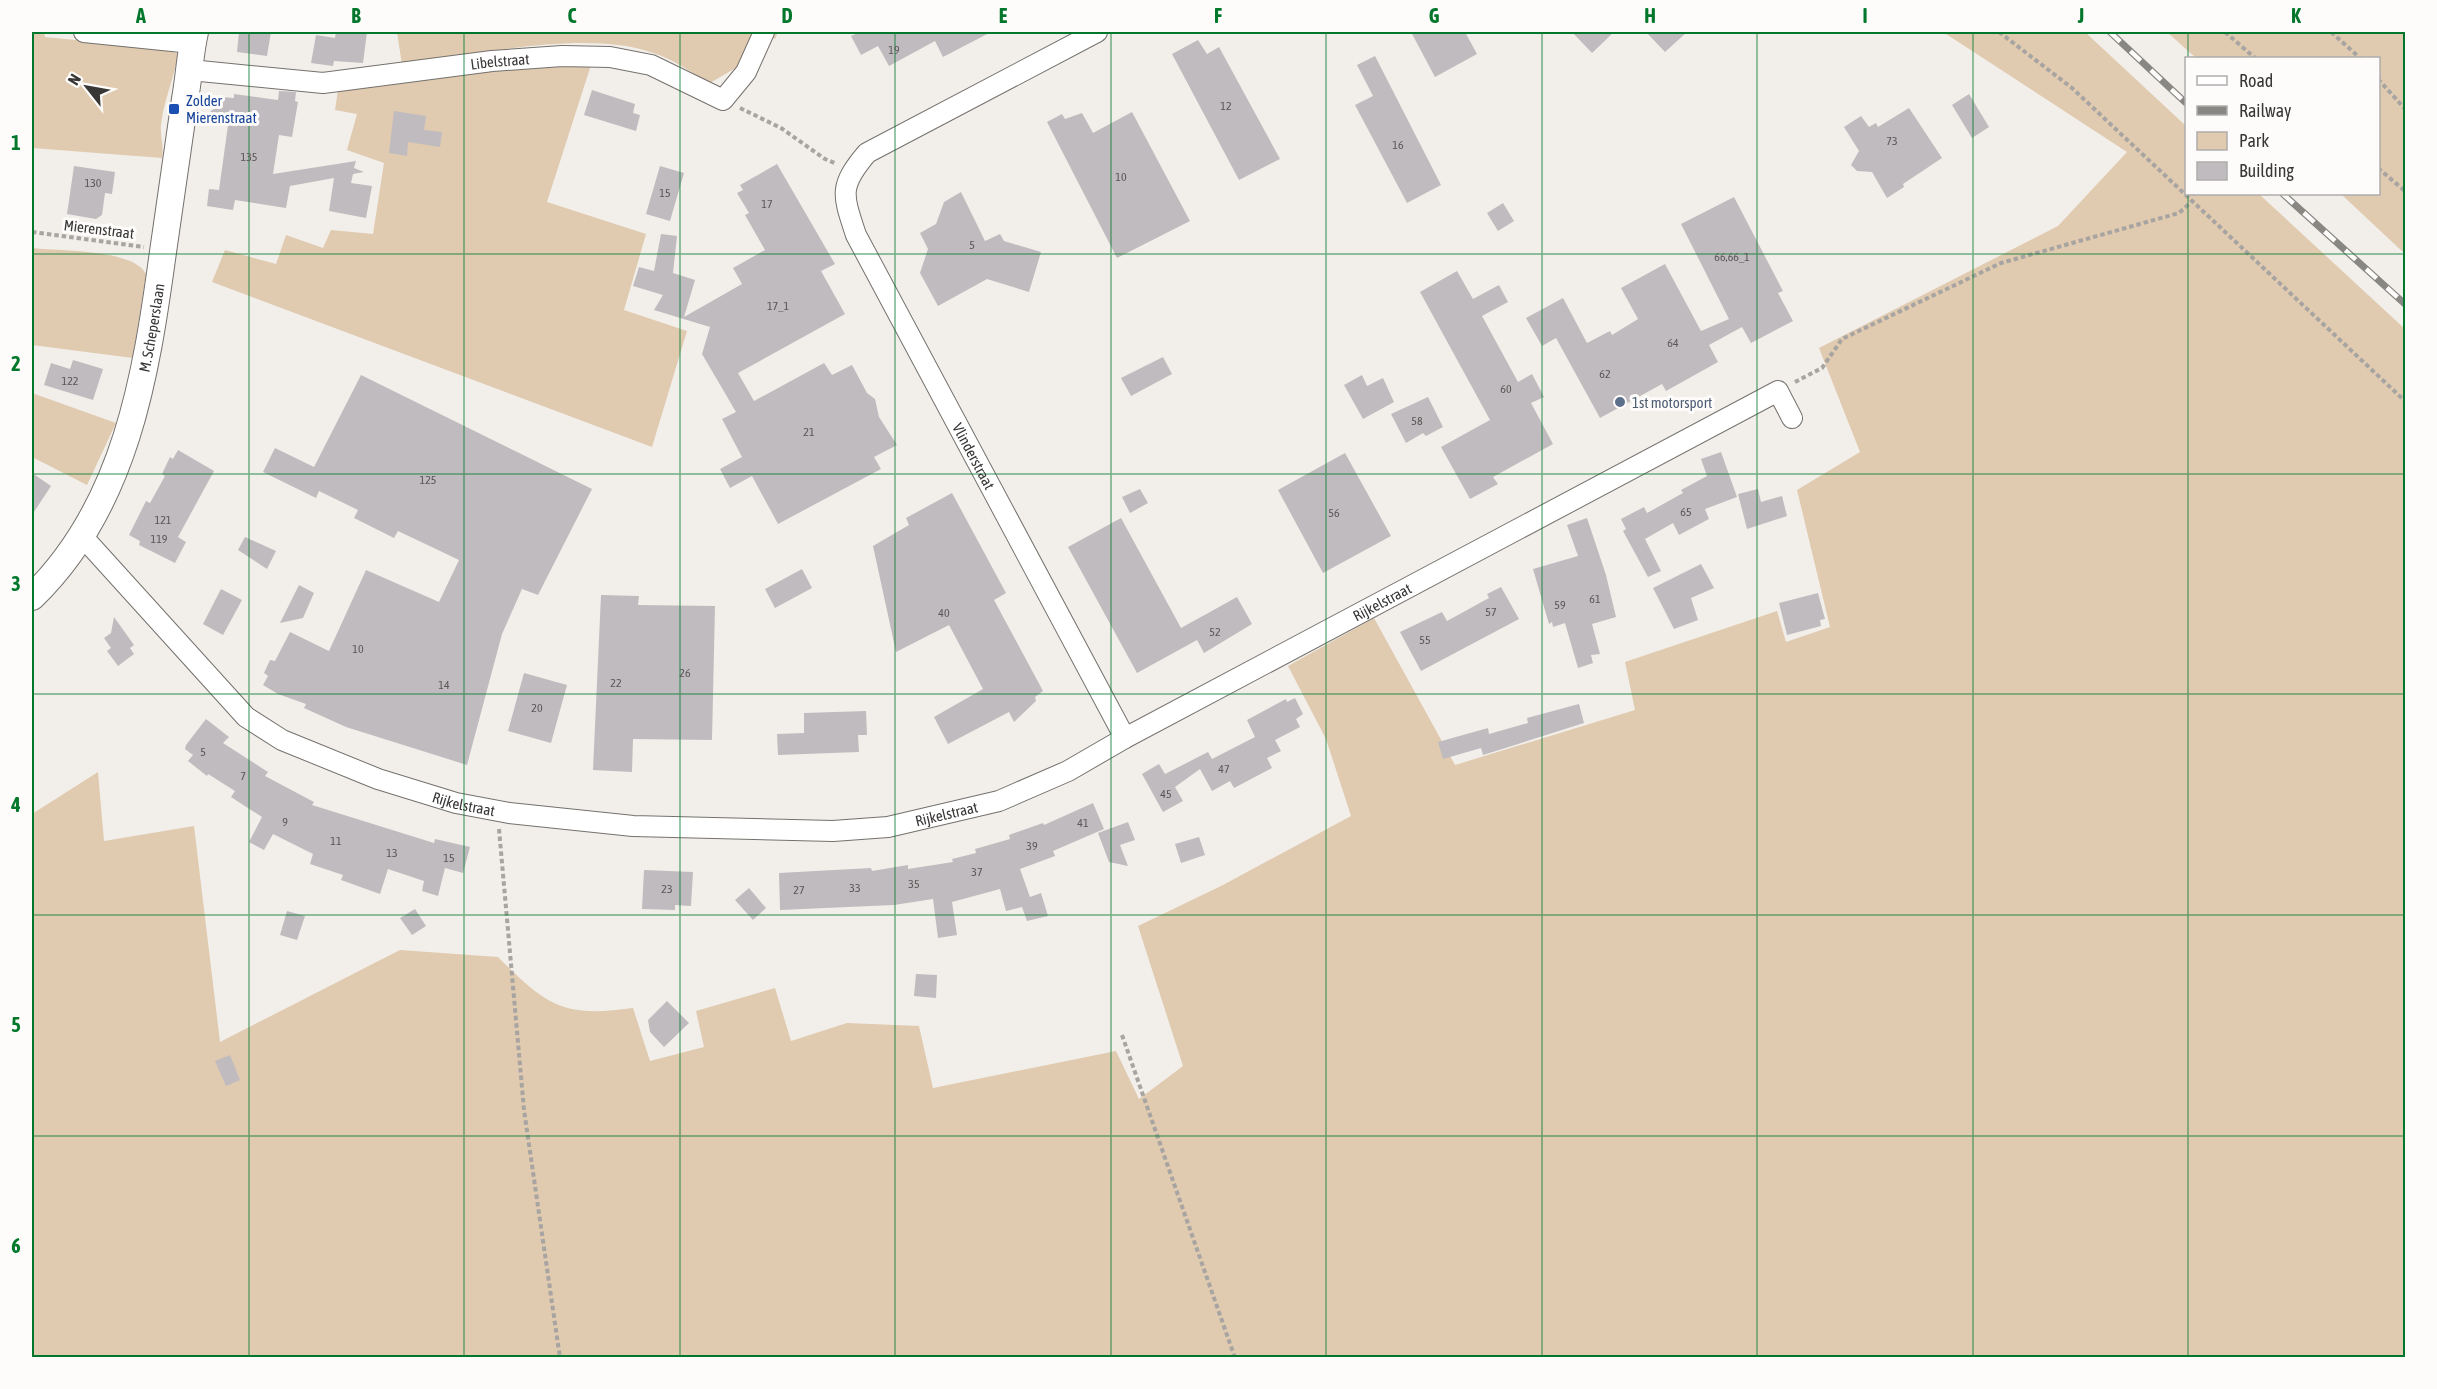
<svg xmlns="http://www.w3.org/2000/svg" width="2437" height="1389" font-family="'Asap Condensed',sans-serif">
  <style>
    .green { fill: #e0cab0 }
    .building { fill: #c0bbbe }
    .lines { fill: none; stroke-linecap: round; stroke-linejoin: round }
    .minor-casing { stroke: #74716d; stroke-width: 22 }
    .tertiary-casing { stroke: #74716d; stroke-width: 28 }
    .path { stroke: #a7a4a1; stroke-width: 4; stroke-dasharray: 4.5 3; stroke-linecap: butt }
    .minor { stroke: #fff; stroke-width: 20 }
    .tertiary { stroke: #fff; stroke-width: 26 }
    .rail-casing { stroke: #898784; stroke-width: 7 }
    .rail { stroke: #fefcfa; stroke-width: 4.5; stroke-dasharray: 14; stroke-linecap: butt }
    .grid { fill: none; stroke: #01772c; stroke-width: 1.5; stroke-opacity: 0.55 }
    .transit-dot { fill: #1a4fb4; stroke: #fefcfa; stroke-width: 2 }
    .service-dot { fill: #5c6f8a; stroke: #fefcfa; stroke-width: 2 }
    .labels { text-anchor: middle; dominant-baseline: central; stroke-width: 6; stroke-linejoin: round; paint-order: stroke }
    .number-label { font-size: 12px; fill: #5b5858 }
    .street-label { font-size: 15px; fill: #393736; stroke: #fefcfa }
    .transit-label { font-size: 15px; fill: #164399; stroke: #fefcfa; text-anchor: start }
    .service-label { font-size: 15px; fill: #4e5e75; stroke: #fefcfa; text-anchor: start }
    .neatline { fill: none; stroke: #01772c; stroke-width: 2 }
    .grid-label { font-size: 20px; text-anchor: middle; font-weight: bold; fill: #01772c }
  </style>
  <rect width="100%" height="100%" fill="#f2efea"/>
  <!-- green -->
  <path class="green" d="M 32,32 L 44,32 L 45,37 L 165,49 L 178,54 C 174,79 164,99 161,125 C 160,136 164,146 162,158 L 32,148 Z
    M 397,32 L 778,32 L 775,39 L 755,34 L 739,66 L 710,83 C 692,73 673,59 653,53 C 586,29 473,55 402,65 Z
    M 1943,32 L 2085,32 L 2186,126 L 2186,194 L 2259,194 L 2405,329 L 2405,1357 L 32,1358 L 32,814 L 98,772 L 104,841 L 194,826 L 220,1042 L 400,950 L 498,957 C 546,1005 563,1018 633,1008 L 650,1061 L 704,1047 L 696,1011 L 775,988 L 791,1041 L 847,1023 L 919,1026 L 933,1088 L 1116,1051 L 1139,1099 L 1183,1066 L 1138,926 L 1223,885 L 1351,816 L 1326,739 L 1288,666 L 1374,618 L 1455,765 L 1635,710 L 1625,662 L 1777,611 L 1786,642 L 1830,627 L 1797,490 L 1860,452 L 1819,348 L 2058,226 L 2127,152 Z
    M 2167,32 L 2405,32 L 2405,254 L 2341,194 L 2378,194 L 2378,58 L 2196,58 Z
    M 554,64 L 591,65 L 547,202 L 646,234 L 624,310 L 687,331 L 652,447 L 212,282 L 225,250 L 276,264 L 286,235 L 323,248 L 331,230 L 373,234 L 384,163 L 347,150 L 357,114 L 335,110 L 338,90 L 450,72 Z
    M 32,248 C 58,251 134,249 146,274 L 133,358 L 32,345 Z
    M 32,393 L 116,423 L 87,485 L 32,457 Z"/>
  <!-- building -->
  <path class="building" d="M 239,32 L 271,32 L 267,56 L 237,52 Z
    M 336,32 L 367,32 L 363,63 L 334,61 L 333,66 L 311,63 L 316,35 L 335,38 Z
    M 860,32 L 991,32 L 943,57 L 935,41 L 889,66 L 878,46 L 861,55 L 851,36 Z
    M 1411,32 L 1465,32 L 1477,54 L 1435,77 Z
    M 1572,32 L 1614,32 L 1592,53 Z
    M 1646,32 L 1687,32 L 1665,52 Z
    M 1198,40 L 1207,54 L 1219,47 L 1280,159 L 1239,180 L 1172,54 Z
    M 1375,56 L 1441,185 L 1407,203 L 1355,105 L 1373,96 L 1357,65 Z
    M 592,90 L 635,104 L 633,113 L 640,115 L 636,131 L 584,115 Z
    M 279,91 L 296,92 L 295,101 L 298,102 L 292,137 L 279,135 L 273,174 L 356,161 L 354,168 L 364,172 L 353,174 L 351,183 L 372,186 L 366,218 L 329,211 L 334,178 L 290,186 L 286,208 L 235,200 L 233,210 L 207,206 L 209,189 L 219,190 L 229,118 L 206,115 L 220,104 L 221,97 L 234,98 L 234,94 L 278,100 Z
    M 1969,94 L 1989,127 L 1972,138 L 1952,105 Z
    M 1909,108 L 1942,158 L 1903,184 L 1904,187 L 1887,198 L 1872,172 L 1857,171 L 1851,165 L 1859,151 L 1844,127 L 1861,116 L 1869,127 L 1876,123 L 1878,127 Z
    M 394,111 L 426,116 L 424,130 L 442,132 L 440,147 L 408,142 L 407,156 L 389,153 Z
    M 1132,112 L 1190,221 L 1117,258 L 1047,122 L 1062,114 L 1065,119 L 1082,113 L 1093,133 Z
    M 777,164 L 835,264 L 821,271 L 845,314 L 738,373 L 754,401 L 824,363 L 832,375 L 852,365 L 867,393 L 875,399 L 879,417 L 897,445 L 874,457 L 881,469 L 778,524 L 752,476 L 730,488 L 720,469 L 742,457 L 722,419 L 736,412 L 702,354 L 710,327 L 654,310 L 663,295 L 633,286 L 639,267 L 654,271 L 661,234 L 677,236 L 673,273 L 695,280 L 684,317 L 742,284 L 733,268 L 765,250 L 745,215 L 749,213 L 737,193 L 743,190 L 740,185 Z
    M 74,166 L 115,172 L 112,194 L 105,193 L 102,215 L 96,219 L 67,214 Z
    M 660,166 L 684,173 L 670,221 L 646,214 Z
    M 961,192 L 985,241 L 1000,234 L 1004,241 L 1041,252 L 1029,292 L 987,279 L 938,306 L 920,273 L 928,249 L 920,233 L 936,224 L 944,202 Z
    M 1734,197 L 1783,291 L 1778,293 L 1793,321 L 1751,343 L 1742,327 L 1709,345 L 1718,362 L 1666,391 L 1662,384 L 1600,418 L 1556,338 L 1542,346 L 1526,318 L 1563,298 L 1587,343 L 1610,331 L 1612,335 L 1638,319 L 1621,288 L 1665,264 L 1701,331 L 1729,319 L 1681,224 Z
    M 1503,203 L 1514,221 L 1498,231 L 1487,213 Z
    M 1457,271 L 1473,299 L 1499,285 L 1508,302 L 1482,316 L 1518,382 L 1532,374 L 1544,397 L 1531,403 L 1553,444 L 1493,477 L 1498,484 L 1470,499 L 1441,447 L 1490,420 L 1420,292 Z
    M 1163,357 L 1172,374 L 1131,396 L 1121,378 Z
    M 73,360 L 103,369 L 93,400 L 44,385 L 51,363 L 70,369 Z
    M 361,375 L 592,489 L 538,595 L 522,589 L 502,634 L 467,765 L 346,727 L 304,708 L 306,704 L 278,694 L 263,685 L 268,676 L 264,673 L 270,660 L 275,661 L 290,632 L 329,651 L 366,570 L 439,602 L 459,560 L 398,531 L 394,538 L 354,518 L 358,510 L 319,491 L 316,498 L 263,472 L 275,448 L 314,467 Z
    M 1362,375 L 1367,386 L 1383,378 L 1394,402 L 1363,419 L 1344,385 Z
    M 1428,397 L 1443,427 L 1426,436 L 1423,433 L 1406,443 L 1391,414 Z
    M 178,450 L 214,471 L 178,537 L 186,542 L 175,563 L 139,545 L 140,541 L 129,535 L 146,501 L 150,503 L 165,476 L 162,474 L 170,457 L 173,459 Z
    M 1721,452 L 1737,497 L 1705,509 L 1709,519 L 1679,535 L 1673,523 L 1645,539 L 1661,571 L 1648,577 L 1623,531 L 1626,529 L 1621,519 L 1644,507 L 1647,513 L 1683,493 L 1681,490 L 1707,476 L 1701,459 Z
    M 1345,453 L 1391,536 L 1323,573 L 1278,490 Z
    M 32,473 L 51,486 L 32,515 Z
    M 1140,489 L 1148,503 L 1130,513 L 1122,497 Z
    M 1758,489 L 1761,502 L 1782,496 L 1787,516 L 1747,529 L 1738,494 Z
    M 952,493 L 1006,593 L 994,600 L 1043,691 L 1035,697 L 1036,701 L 1014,722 L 1009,712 L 948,744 L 934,717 L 983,689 L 949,625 L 896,652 L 873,546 L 909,525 L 906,518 Z
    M 1121,518 L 1181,628 L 1237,597 L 1252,624 L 1204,653 L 1197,640 L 1137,673 L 1068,547 Z
    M 1587,518 L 1606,575 L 1616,617 L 1592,624 L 1600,654 L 1591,655 L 1593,663 L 1578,668 L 1565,623 L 1553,627 L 1552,622 L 1549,624 L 1533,569 L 1578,556 L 1567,525 Z
    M 245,537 L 276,551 L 267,569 L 238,550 Z
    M 1701,564 L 1714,588 L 1691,598 L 1698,620 L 1674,629 L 1653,588 Z
    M 802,569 L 812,588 L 775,608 L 765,589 Z
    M 299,585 L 314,593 L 303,618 L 280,623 Z
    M 1501,587 L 1519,619 L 1421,671 L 1400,632 L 1442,612 L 1447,621 L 1489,598 L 1487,594 Z
    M 221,589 L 242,600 L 223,635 L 203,624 Z
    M 1818,593 L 1825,619 L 1820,620 L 1821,626 L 1787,635 L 1779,603 Z
    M 601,595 L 639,596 L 638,605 L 715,606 L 712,740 L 633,739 L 632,772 L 593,770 Z
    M 114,617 L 134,645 L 130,648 L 134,654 L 118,666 L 107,651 L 111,648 L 104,638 L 111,633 Z
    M 524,673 L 567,685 L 551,743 L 508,731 Z
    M 1295,698 L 1303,714 L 1296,719 L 1300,727 L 1275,740 L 1281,751 L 1267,758 L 1272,768 L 1234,788 L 1230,781 L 1212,791 L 1200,769 L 1175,787 L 1183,801 L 1163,812 L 1142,774 L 1159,764 L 1165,774 L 1208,752 L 1212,759 L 1255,737 L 1247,720 L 1286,699 L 1287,702 Z
    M 1579,704 L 1584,723 L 1483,755 L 1481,748 L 1443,759 L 1438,742 L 1488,728 L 1489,734 L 1528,723 L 1527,718 Z
    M 866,711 L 867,735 L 858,735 L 859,752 L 778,755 L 777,734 L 804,733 L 804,713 Z
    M 206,719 L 229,737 L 223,743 L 268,772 L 265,776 L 314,802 L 312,805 L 434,843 L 435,839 L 470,847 L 463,873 L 445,868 L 438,896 L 422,891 L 424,881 L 388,869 L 380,894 L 341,880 L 343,875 L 310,864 L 313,854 L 273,834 L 264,850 L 249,842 L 262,817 L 231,797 L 235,791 L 208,774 L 207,776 L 188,761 L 193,755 L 185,749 L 186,745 Z
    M 1093,803 L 1104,829 L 1053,851 L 1055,856 L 1020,869 L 1030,897 L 1041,893 L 1048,916 L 1027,921 L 1022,907 L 1006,911 L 1000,889 L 952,902 L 957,935 L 938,938 L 933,899 L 894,905 L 780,910 L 779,873 L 871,868 L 872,871 L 908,865 L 908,869 L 953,862 L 952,859 L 976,853 L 975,849 L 1010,839 L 1009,835 L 1043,823 L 1044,825 Z
    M 1128,822 L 1135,840 L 1120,845 L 1128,866 L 1109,862 L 1098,833 Z
    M 1199,837 L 1205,855 L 1181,863 L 1175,844 Z
    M 644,870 L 693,872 L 691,906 L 675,905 L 675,910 L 642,909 Z
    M 749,888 L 766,908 L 753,920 L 735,900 Z
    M 415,909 L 426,926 L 412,935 L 400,918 Z
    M 287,911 L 305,916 L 297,940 L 280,935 Z
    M 916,974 L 937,975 L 936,998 L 914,996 Z
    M 667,1001 L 689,1023 L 664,1047 L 650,1032 L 648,1020 Z
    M 230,1055 L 240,1080 L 226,1086 L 215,1061 Z"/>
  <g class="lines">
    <!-- minor casing -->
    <g class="minor-casing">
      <g id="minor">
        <path d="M 84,32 L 192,43"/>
        <path id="s1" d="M 1097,32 L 867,153 C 838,187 843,195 856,235 L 1125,738"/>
        <path id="s2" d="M 190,70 L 323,83 L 492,61 L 562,56 L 610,57 L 651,65 L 723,100 L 746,72 L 764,32"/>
        <path id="s3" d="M 82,536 L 246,717 L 282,740 L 378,779 L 456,803 L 509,813 L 633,826 L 833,831 L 888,827 L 999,801 L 1068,771 L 1125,738 L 1778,391 L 1792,418"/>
      </g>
    </g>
    <!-- tertiary casing -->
    <g class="tertiary-casing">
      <g id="tertiary">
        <path id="s4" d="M 32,597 C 126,506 146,376 163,252 C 170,201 178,150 185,99 C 189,77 190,54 195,32"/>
      </g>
    </g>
    <!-- path -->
    <path class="path" d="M 1999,32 L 2072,88 L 2406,402
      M 2225,32 L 2255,58
      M 2331,32 L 2360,58
      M 2378,79 L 2406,110
      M 740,108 L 781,128 L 825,159 L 837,164
      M 2378,168 L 2406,192
      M 32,232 L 144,247
      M 1795,382 L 1822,368 L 1842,339 L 2001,263 L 2179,213 L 2191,202
      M 499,829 L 524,1110 L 560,1358
      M 1122,1035 L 1235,1358"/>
    <!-- minor -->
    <use href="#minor" class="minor"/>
    <!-- tertiary -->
    <use href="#tertiary" class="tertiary"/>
    <!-- rail casing -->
    <g class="rail-casing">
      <path id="rail" d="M 2110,32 L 2186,103
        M 2283,194 L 2406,305"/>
    </g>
    <!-- rail -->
    <use href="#rail" class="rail"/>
  </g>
  <!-- grid -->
  <path class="grid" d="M 249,32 L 249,1358M 464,32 L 464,1358M 680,32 L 680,1358M 895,32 L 895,1358M 1111,32 L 1111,1358M 1326,32 L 1326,1358M 1542,32 L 1542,1358M 1757,32 L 1757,1358M 1973,32 L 1973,1358M 2188,32 L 2188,58M 2188,194 L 2188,1358M 32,254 L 2406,254M 32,474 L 2406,474M 32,694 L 2406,694M 32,915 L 2406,915M 32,1136 L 2406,1136"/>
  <!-- markers -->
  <rect class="transit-dot" x="168" y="103" width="12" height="12" rx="3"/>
  <circle class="service-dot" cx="1620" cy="402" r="6"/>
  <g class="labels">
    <!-- number labels -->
    <g class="number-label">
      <text x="894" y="50">19</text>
      <text x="1226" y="106">12</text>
      <text x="1892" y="141">73</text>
      <text x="1398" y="145">16</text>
      <text x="249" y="157">135</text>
      <text x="1121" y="177">10</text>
      <text x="93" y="183">130</text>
      <text x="665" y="193">15</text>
      <text x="767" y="204">17</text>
      <text x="972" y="245">5</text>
      <text x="1732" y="257">66,66_1</text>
      <text x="778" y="306">17_1</text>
      <text x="1673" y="343">64</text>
      <text x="1605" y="374">62</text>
      <text x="70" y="381">122</text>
      <text x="1506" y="389">60</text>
      <text x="1417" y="421">58</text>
      <text x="809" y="432">21</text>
      <text x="428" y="480">125</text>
      <text x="1686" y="512">65</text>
      <text x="1334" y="513">56</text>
      <text x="163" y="520">121</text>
      <text x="159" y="539">119</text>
      <text x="1595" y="599">61</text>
      <text x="1560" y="605">59</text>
      <text x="1491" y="612">57</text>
      <text x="944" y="613">40</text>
      <text x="1215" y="632">52</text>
      <text x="1425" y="640">55</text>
      <text x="358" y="649">10</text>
      <text x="685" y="673">26</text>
      <text x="616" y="683">22</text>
      <text x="444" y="685">14</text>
      <text x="537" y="708">20</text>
      <text x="203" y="752">5</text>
      <text x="1224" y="769">47</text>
      <text x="243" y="776">7</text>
      <text x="1166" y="794">45</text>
      <text x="285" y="822">9</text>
      <text x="1083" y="823">41</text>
      <text x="336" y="841">11</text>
      <text x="1032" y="846">39</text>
      <text x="392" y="853">13</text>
      <text x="449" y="858">15</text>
      <text x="977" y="872">37</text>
      <text x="914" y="884">35</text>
      <text x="855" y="888">33</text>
      <text x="667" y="889">23</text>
      <text x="799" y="890">27</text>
    </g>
    <!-- street labels -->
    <g class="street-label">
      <text stroke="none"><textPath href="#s2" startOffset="312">Libelstraat</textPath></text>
      <text transform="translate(99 229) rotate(7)">Mierenstraat</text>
      <text stroke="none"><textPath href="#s4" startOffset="300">M. Scheperslaan</textPath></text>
      <text stroke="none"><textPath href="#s1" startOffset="600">Vlinderstraat</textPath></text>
      <text stroke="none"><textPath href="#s3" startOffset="1452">Rijkelstraat</textPath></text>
      <text stroke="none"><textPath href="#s3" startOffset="480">Rijkelstraat</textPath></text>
      <text stroke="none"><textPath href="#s3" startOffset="966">Rijkelstraat</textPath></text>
    </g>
    <!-- transit labels -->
    <g class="transit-label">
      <text x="186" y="100">Zolder<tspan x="186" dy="17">Mierenstraat</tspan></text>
    </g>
    <!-- service labels -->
    <g class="service-label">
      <text x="1632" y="402">1st motorsport</text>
    </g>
  </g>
  <!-- border -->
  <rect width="2437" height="1389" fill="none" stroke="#fefcfa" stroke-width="66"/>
  <!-- legend -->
  <rect x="2185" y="57" width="195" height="138" fill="#fefcfa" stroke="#afadac" stroke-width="1.5"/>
  <rect x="2197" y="76" width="30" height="9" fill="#ffffff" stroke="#afadac" stroke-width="1.5"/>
  <text x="2239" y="87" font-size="18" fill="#393736">Road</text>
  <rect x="2197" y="106" width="30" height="9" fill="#898784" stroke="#afadac" stroke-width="1.5"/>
  <text x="2239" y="117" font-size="18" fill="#393736">Railway</text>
  <rect x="2197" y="132" width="30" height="18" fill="#e0cab0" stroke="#afadac" stroke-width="1.5"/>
  <text x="2239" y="147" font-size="18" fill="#393736">Park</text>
  <rect x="2197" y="162" width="30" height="18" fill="#c0bbbe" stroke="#afadac" stroke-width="1.5"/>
  <text x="2239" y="177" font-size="18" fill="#393736">Building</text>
  <!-- north arrow -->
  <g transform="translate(87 87) rotate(301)" stroke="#fefcfa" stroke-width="4.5" paint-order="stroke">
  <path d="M0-4.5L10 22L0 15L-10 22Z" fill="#393736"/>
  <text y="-9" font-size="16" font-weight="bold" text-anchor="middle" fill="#393736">N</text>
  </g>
  <rect x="33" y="33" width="2371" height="1323" class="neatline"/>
  <g class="grid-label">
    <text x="141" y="23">A</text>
    <text x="356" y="23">B</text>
    <text x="572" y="23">C</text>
    <text x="787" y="23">D</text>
    <text x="1003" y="23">E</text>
    <text x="1218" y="23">F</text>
    <text x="1434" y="23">G</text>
    <text x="1650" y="23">H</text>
    <text x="1865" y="23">I</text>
    <text x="2081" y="23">J</text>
    <text x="2296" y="23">K</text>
    <text x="16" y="150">1</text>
    <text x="16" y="371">2</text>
    <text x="16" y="591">3</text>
    <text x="16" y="812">4</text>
    <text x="16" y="1032">5</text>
    <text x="16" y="1253">6</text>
  </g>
</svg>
